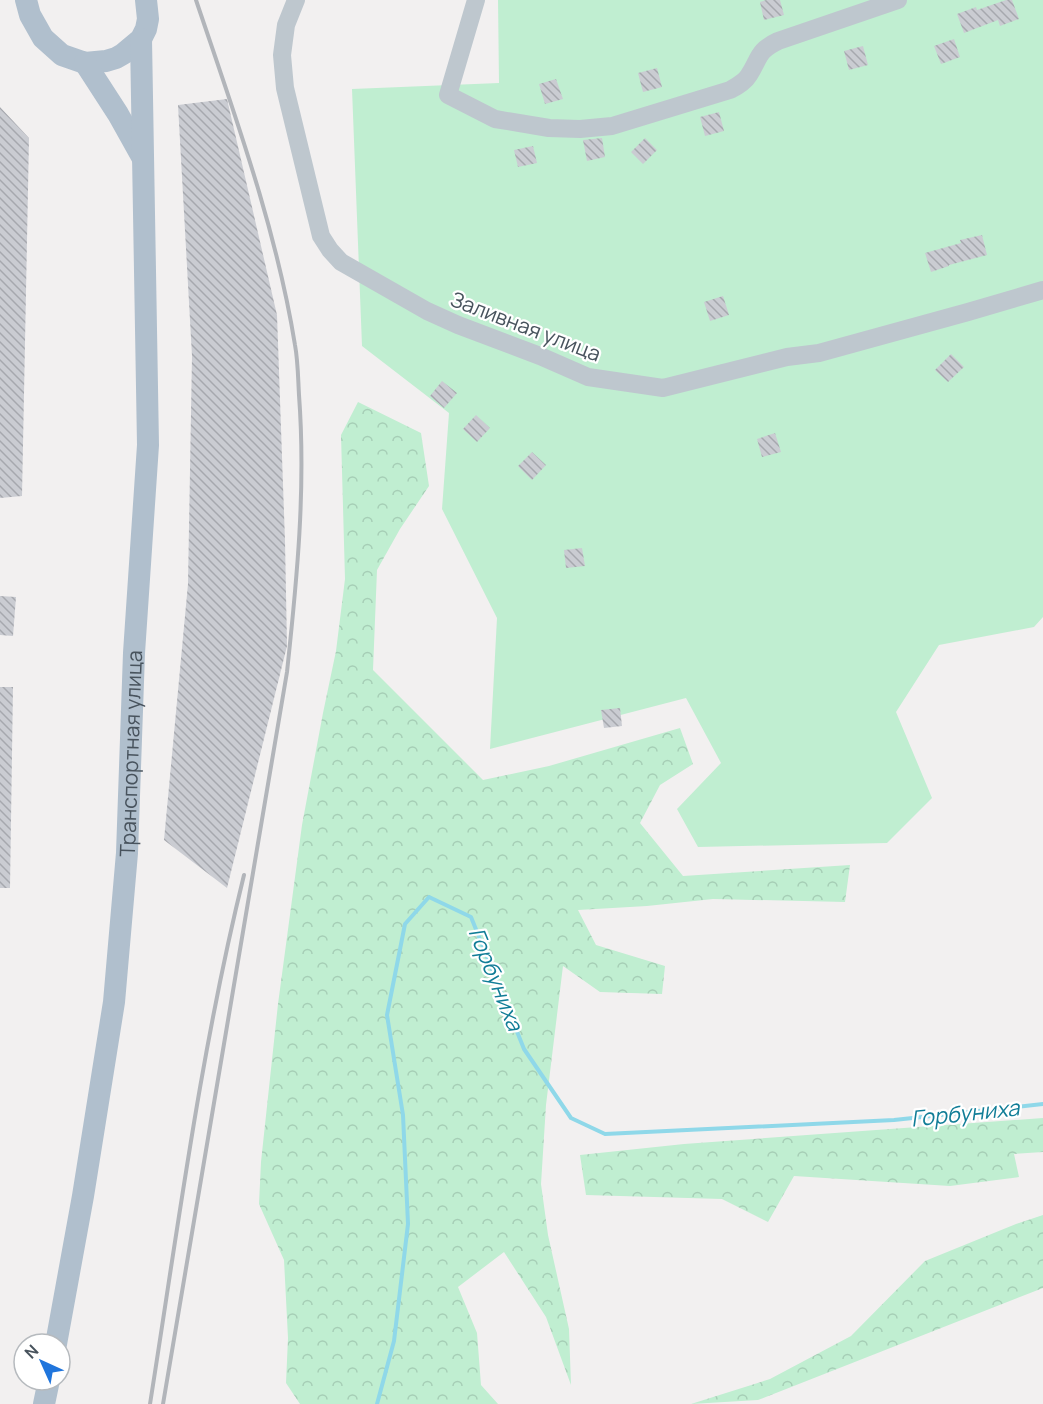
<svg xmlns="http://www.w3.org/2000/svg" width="1043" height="1404" font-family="Manrope,sans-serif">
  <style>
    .forest { fill: url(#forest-crowns) }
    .green { fill: #c0eed1 }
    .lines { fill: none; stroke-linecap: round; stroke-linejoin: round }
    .stream { stroke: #8fd8e9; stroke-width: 4 }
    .building { fill: url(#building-back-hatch) }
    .minor { stroke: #bec7ce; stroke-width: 18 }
    .major { stroke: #b0bfcd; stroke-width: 22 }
    .rail { stroke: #b2b5ba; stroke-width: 4 }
    .labels { text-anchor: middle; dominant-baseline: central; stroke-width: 4.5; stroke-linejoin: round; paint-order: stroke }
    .street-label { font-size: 21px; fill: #48535d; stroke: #fff }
    .water-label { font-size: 22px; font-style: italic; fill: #117d97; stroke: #fff }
  </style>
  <defs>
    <pattern id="forest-crowns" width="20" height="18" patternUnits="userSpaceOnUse" patternTransform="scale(1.5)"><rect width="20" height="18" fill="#c0eed1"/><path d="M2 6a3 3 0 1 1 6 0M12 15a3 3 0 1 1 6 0" fill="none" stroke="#a6ceb6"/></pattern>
    <pattern id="building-back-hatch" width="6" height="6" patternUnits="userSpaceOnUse" patternTransform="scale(1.5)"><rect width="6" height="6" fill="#caccd2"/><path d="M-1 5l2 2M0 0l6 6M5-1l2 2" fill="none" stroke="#a6a8ae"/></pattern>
  </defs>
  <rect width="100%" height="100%" fill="#f2f0f0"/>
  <!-- forest -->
  <path class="forest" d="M 358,402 L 421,433 L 429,486 L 400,529 L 377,570 L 373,670 L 483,780 L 549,766 L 680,728 L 693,764 L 660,785 L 640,823 L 683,876 L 850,865 L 845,902 L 713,899 L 647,906 L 578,910 L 596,945 L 665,966 L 662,994 L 600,992 L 563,966 L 546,1105 L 541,1184 L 548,1235 L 569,1329 L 571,1385 L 546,1317 L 504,1252 L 458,1287 L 477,1333 L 481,1385 L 498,1404 L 300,1404 L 286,1383 L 288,1338 L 284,1260 L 259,1204 L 261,1162 L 278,1004 L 302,825 L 323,713 L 336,651 L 345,579 L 341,435 Z
    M 1043,1118 L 1043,1152 L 1014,1154 L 1019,1177 L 950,1186 L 794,1176 L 768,1222 L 722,1199 L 586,1195 L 580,1155 L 684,1144 Z
    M 1043,1215 L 1043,1288 L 758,1400 L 691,1404 L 770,1379 L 851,1336 L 925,1261 L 1016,1224 Z"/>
  <!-- green -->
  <path class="green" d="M 498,0 L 1043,0 L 1043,617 L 1034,627 L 939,645 L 896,712 L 932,798 L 887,843 L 698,847 L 677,809 L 721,763 L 686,698 L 490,749 L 497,618 L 442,509 L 449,413 L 362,346 L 352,89 L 499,83 Z"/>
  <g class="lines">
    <!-- stream -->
    <path class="stream" d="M 377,1404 L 394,1341 L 408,1224 L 403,1115 L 387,1015 L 405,924 L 429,897 L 471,917 L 524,1049 L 571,1118 L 605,1134 L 894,1120 L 1043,1104"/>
  </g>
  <!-- building -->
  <path class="building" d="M 766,0 L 780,0 L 784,15 L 764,20 L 760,2 Z
    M 1006,0 L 1012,0 L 1019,19 L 1000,26 L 998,20 L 964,33 L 957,14 L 976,7 L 977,10 Z
    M 954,39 L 960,57 L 941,64 L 934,46 Z
    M 863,46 L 868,65 L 849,70 L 844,51 Z
    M 657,68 L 662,87 L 643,92 L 638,73 Z
    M 556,79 L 563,99 L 545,104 L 539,84 Z
    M 227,99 L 277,315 L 285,541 L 287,646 L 227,888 L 164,840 L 188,584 L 192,356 L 178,105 Z
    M 0,107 L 29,138 L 22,496 L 0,498 Z
    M 719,112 L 724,131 L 705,136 L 700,117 Z
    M 602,138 L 605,157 L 587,161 L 583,140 Z
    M 645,138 L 657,150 L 643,164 L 631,152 Z
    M 533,146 L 537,163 L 518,167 L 514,150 Z
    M 982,235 L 987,255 L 949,265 L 949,266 L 931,272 L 925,253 L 961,243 L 960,240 Z
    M 723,296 L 729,315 L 710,321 L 704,302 Z
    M 951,354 L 964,367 L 948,382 L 935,370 Z
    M 442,381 L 457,393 L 444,408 L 430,396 Z
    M 476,415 L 490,428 L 477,442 L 463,429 Z
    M 775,433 L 781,452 L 762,457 L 757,439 Z
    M 532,452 L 546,465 L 532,480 L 518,466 Z
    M 582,548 L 585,566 L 566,568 L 564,550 Z
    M 0,596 L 16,597 L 13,636 L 0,635 Z
    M 0,687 L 13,687 L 10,888 L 0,888 Z
    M 620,708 L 622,726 L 604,728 L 601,710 Z"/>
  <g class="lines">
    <!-- minor -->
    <path class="minor" d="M 296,0 L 286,25 L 282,55 L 285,88 L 321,236 L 330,250 L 341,262 L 427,311 L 458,325 L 540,356 L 588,377 L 663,388 L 787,357 L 819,353 L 968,312 L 1043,290
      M 476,0 L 448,95 L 495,119 L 549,128 L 580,129 L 612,126 L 730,90 C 737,86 745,82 749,75 C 760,58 757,51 778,41 L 898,0"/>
    <!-- major -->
    <g class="major">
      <path d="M 26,0 L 30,15 L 43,38 L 62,55 L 85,63 L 106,61 L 116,58 L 123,54 L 141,39 L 146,29 L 148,19 L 146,0"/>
      <path d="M 85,63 L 118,114 L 142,157"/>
      <path id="s1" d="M 56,1344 L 83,1196 L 114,1002 L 127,853 L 134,653 L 148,445 L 141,39"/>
      <path d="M 44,1404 L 49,1380"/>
    </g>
    <!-- rail -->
    <path class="rail" d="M 150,1404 C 178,1227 201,1049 244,875
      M 163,1404 L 287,672 C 297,579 306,488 299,395 C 298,378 298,361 295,345 C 276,227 234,113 196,0"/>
  </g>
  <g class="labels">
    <!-- street labels -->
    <g class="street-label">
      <text transform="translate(526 326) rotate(21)">Заливная улица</text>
      <text stroke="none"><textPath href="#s1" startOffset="596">Транспортная улица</textPath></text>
    </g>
    <!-- water labels -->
    <g class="water-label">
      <text transform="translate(496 979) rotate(68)">Горбуниха</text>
      <text transform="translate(965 1113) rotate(-6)">Горбуниха</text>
    </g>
  </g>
  <!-- north arrow -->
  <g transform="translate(42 1362) rotate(315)"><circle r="28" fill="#ffffff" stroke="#b6babe" stroke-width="1.5"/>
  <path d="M0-4.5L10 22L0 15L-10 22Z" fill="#2075dc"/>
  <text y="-9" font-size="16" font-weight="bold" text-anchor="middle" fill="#48535d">N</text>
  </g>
</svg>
